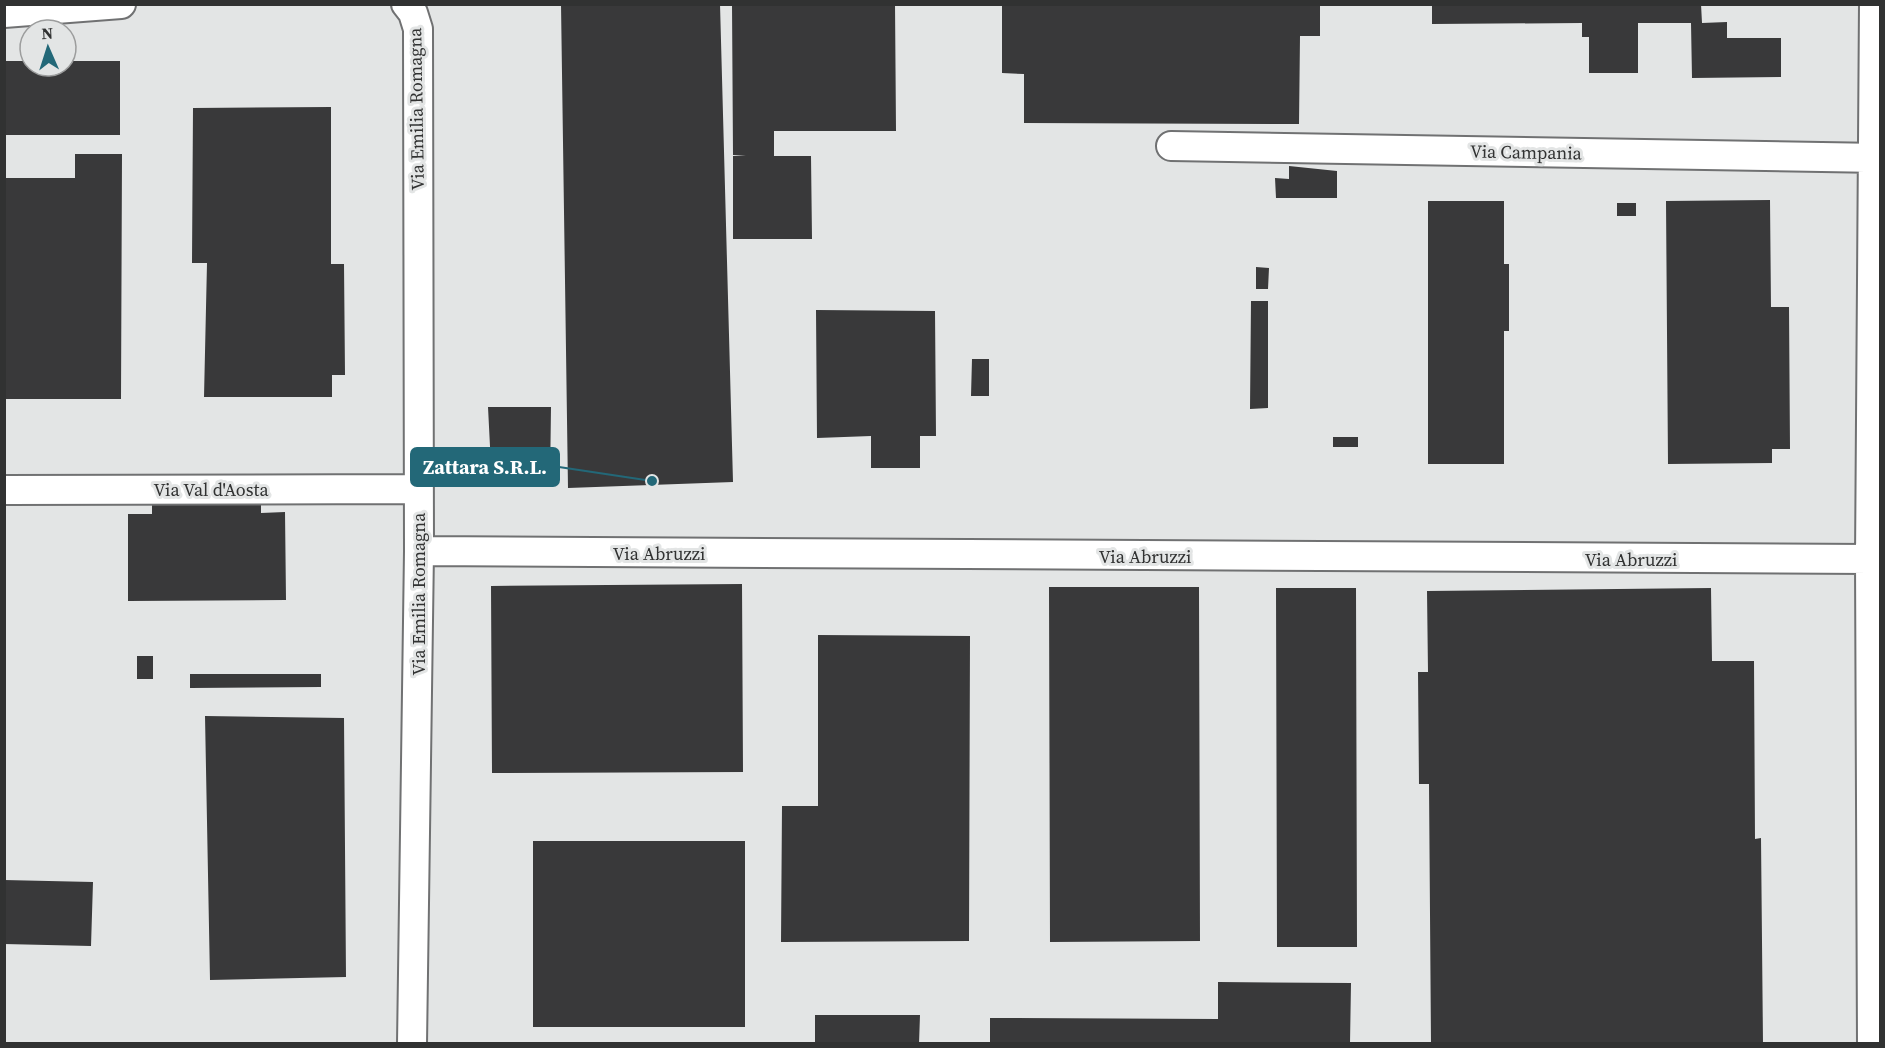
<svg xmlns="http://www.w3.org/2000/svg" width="1885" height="1048" font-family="'Source Serif 4',serif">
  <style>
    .building { fill: #39393a }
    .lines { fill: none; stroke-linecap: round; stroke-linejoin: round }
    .minor-casing { stroke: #707172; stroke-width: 32 }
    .minor { stroke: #fff; stroke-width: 28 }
    .labels { text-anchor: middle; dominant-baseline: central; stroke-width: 6; stroke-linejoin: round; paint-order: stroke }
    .street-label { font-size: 18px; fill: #313232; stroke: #e3e5e5 }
    .leader { fill: none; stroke: #236878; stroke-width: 2 }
    .callout-dot { fill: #236878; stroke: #e3e5e5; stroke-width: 2 }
    .callout { fill: #236878; stroke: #236878; stroke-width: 2 }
    .callout-label { font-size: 20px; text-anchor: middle; font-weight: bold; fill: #fff }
  </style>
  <rect width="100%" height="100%" fill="#e3e5e5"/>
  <!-- building -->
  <path class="building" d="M 561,4 L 720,4 L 733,482 L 568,488 Z
    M 732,4 L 895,4 L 896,131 L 774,131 L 774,156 L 811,156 L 812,239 L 733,239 L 733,156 L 746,155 L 733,155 Z
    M 1002,4 L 1320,4 L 1320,36 L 1300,36 L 1299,124 L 1024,123 L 1024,74 L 1002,73 Z
    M 1432,4 L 1701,4 L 1702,23 L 1727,22 L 1727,38 L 1781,38 L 1781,77 L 1692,78 L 1691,23 L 1638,23 L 1638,73 L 1589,73 L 1589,37 L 1582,37 L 1582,23 L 1432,24 Z
    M 4,61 L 30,61 L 30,66 L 66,66 L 66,61 L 120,61 L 120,135 L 4,135 Z
    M 331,107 L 331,264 L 344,264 L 345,375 L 332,375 L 332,397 L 204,397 L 207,263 L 192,263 L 193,108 Z
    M 75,154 L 122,154 L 121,399 L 4,399 L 4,178 L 75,178 Z
    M 1289,166 L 1337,171 L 1337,198 L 1276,198 L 1275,178 L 1289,179 Z
    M 1770,200 L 1771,307 L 1789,307 L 1790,449 L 1772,449 L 1772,463 L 1668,464 L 1666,201 Z
    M 1428,201 L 1504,201 L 1504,264 L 1509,264 L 1509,331 L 1504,331 L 1504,464 L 1428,464 Z
    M 1617,203 L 1636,203 L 1636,216 L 1617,216 Z
    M 1256,267 L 1269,268 L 1268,289 L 1256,289 Z
    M 1251,301 L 1268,301 L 1268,408 L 1250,409 Z
    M 816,310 L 935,311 L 936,436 L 920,436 L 920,468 L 871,468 L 871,436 L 817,438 Z
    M 972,359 L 989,359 L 989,396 L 971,396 Z
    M 488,407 L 551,407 L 550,482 L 492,486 Z
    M 1333,437 L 1358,437 L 1358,447 L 1333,447 Z
    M 261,496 L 261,513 L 285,512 L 286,600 L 128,601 L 128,514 L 152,514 L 152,497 Z
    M 742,584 L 743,772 L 492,773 L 491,586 Z
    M 1049,587 L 1199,587 L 1200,941 L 1050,942 Z
    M 1276,588 L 1356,588 L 1357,947 L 1277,947 Z
    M 1711,588 L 1712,661 L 1754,661 L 1755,839 L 1761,838 L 1763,1044 L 1431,1044 L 1429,784 L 1419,784 L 1418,672 L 1428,672 L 1427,591 Z
    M 818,635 L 970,636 L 969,941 L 781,942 L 782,806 L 818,806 Z
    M 137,656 L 153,656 L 153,679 L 137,679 Z
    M 190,674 L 321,674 L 321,687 L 190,688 Z
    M 205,716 L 344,718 L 346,977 L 210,980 Z
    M 533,841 L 745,841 L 745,1027 L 533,1027 Z
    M 4,880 L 93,882 L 91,946 L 4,944 Z
    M 1218,982 L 1351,983 L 1350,1044 L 990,1044 L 990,1018 L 1218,1019 Z
    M 815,1015 L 920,1015 L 919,1044 L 815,1044 Z"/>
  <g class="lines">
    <!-- minor casing -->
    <g class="minor-casing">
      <path id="minor" d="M 406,4 L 413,13 L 418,29 L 419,551 L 412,1044
        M 4,13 L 121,4
        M 1171,146 L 1880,158
        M 4,490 L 418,489
        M 419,551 L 1870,559
        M 1872,1044 L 1870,559 L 1874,4"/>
    </g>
    <!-- minor -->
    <use href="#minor" class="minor"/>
  </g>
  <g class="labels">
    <!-- street labels -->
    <g class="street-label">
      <text transform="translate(416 109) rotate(-91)">Via Emilia Romagna</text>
      <text transform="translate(1526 152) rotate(1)">Via Campania</text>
      <text x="211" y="489">Via Val d'Aosta</text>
      <text x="659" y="553">Via Abruzzi</text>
      <text x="1145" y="556">Via Abruzzi</text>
      <text x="1631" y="559">Via Abruzzi</text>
      <text transform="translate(418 594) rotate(-90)">Via Emilia Romagna</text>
    </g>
  </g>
  <!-- callouts -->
  <path class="leader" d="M652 481L559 467"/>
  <circle class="callout-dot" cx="652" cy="481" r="6"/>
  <rect class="callout" x="411" y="448" width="148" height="38" rx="6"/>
  <g class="callout-label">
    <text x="485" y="474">Zattara S.R.L.</text>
  </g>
  <!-- border -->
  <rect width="1885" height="1048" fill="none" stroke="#313232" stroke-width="12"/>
  <!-- north arrow -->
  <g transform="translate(48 48) rotate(357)"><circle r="28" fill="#e3e5e5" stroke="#9c9d9d" stroke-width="1.5"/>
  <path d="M0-4.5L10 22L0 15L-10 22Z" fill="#236878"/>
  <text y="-9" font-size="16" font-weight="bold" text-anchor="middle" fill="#313232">N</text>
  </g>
</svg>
